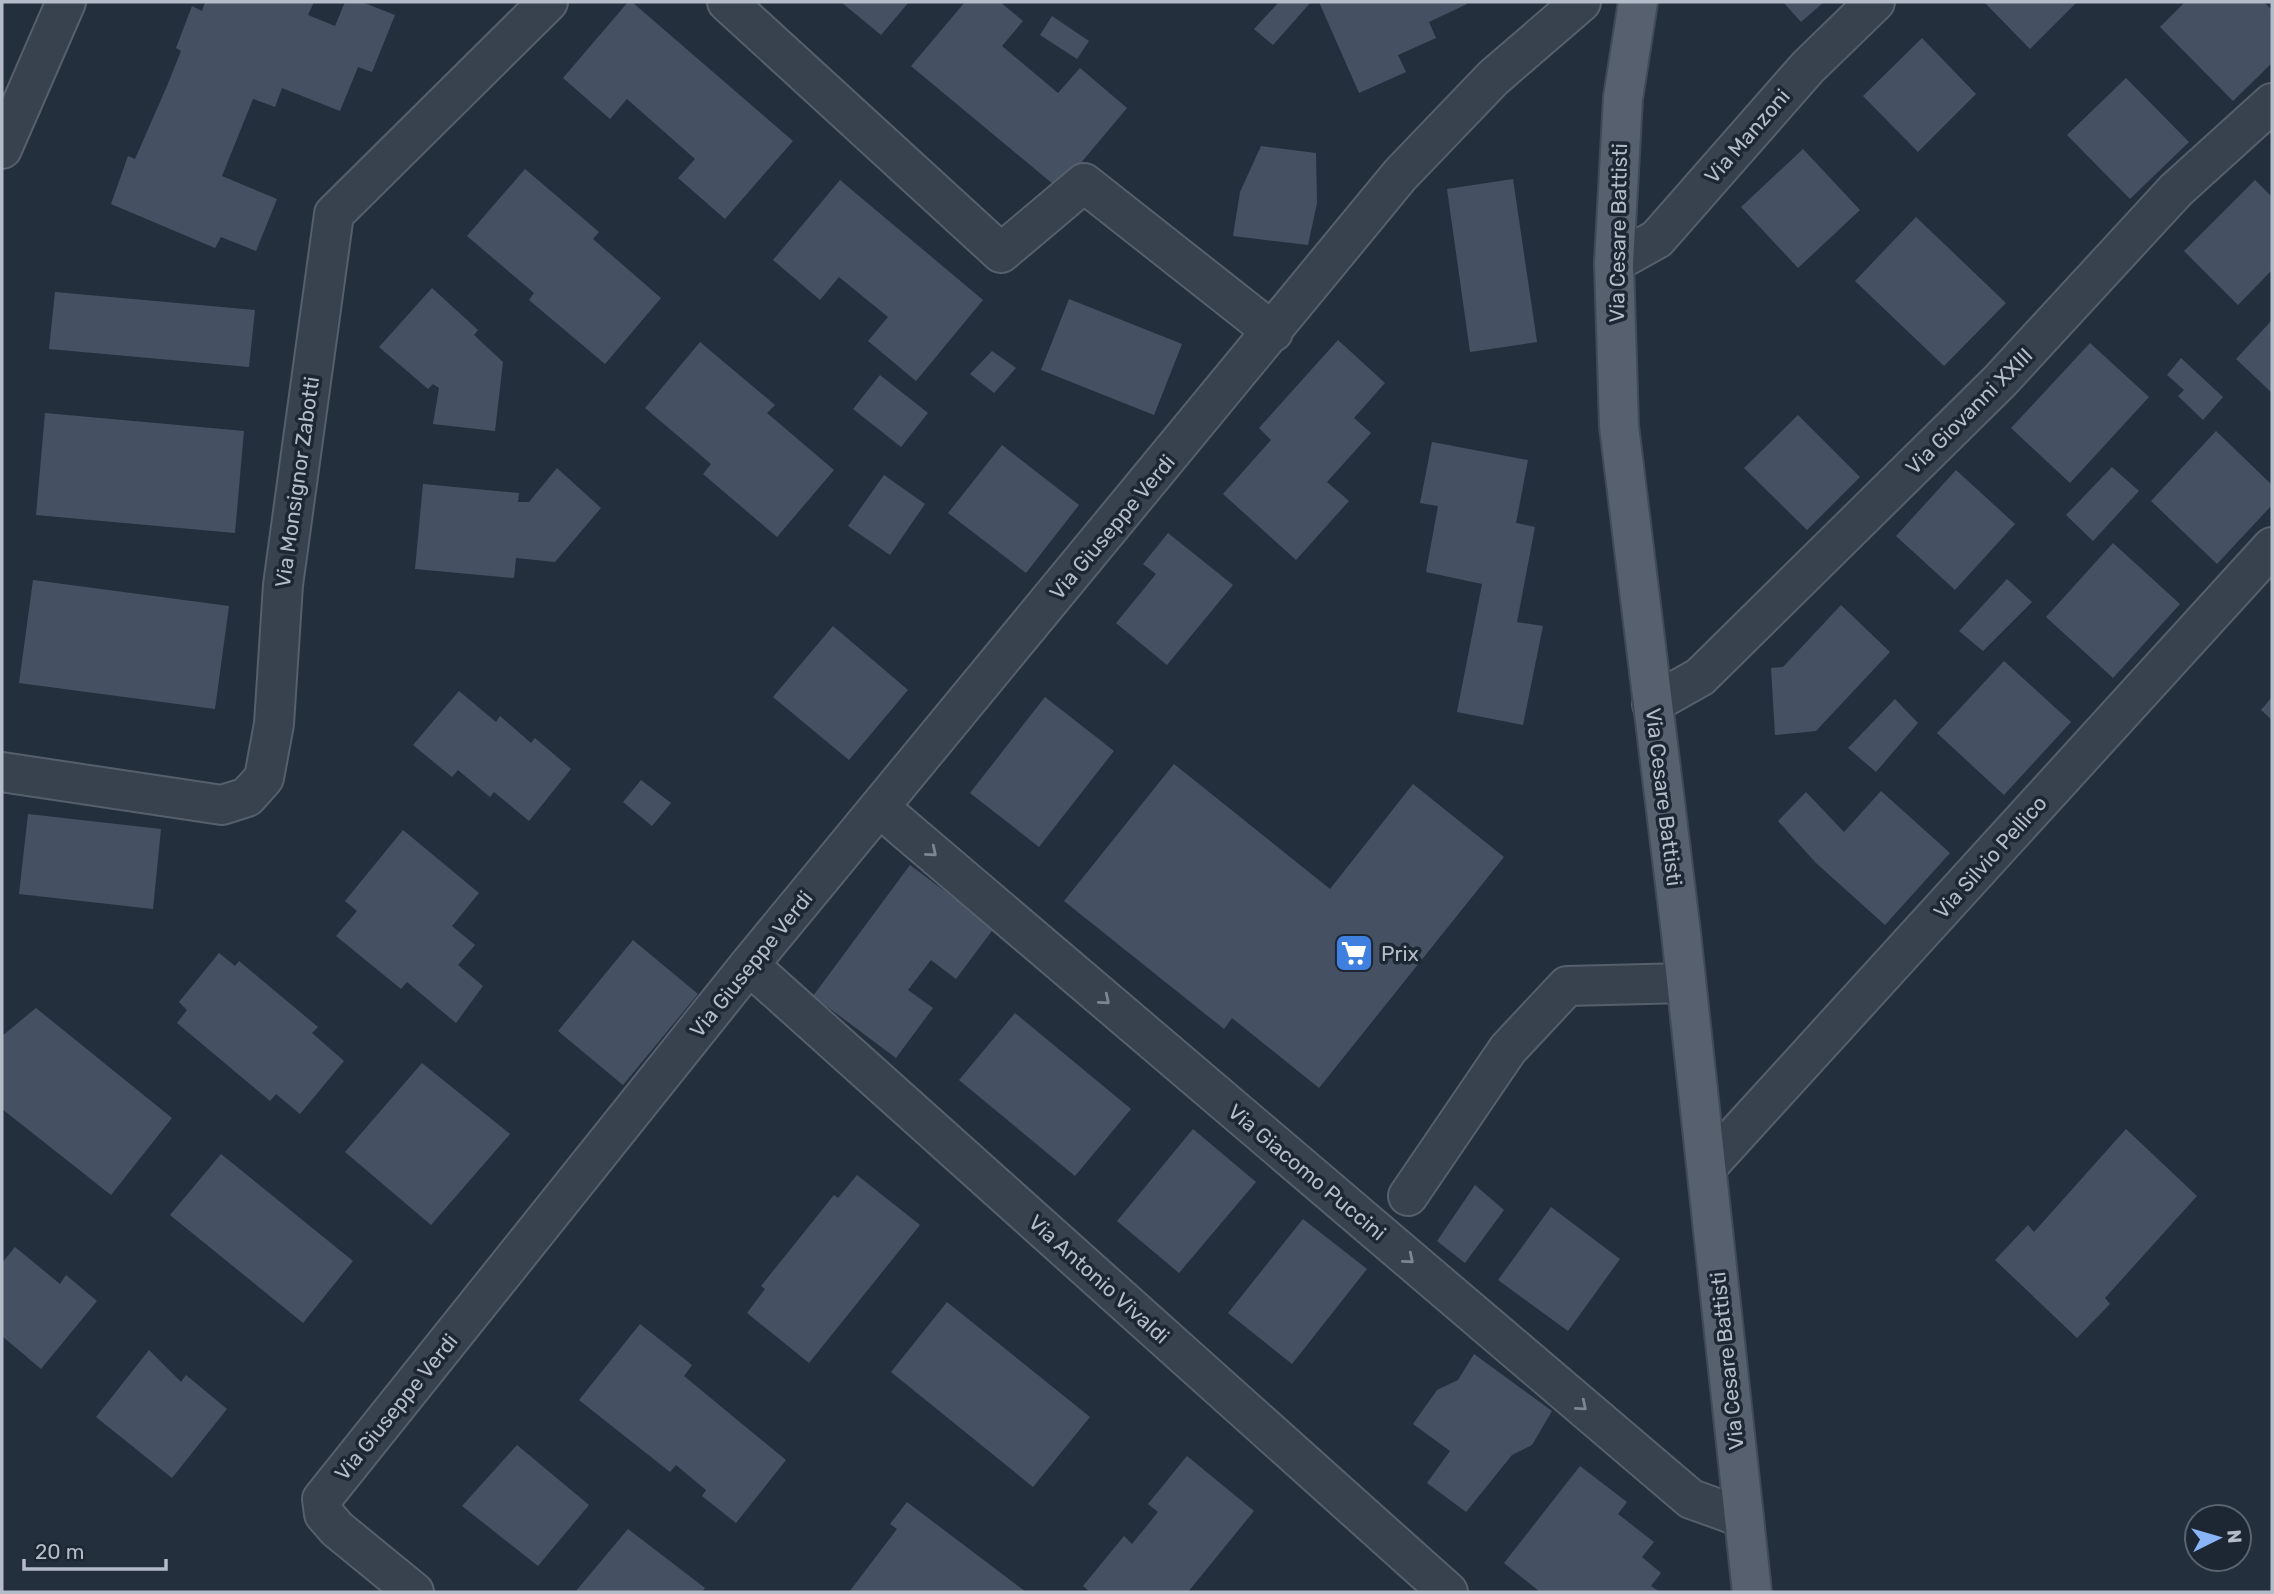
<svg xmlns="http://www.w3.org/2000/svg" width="2274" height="1594" font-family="Rubik,sans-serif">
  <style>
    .building { fill: #455162 }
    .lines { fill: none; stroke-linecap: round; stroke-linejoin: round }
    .minor-casing { stroke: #565f6c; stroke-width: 42 }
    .major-casing { stroke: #414a57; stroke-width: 42 }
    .minor { stroke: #38414e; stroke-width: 38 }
    .major { stroke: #56606e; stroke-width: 38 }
    .oneway { stroke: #7c8592 }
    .labels { text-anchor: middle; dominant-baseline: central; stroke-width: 7; stroke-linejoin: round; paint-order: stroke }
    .street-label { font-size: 21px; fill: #b4bcc9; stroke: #1d2633 }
    .poi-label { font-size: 21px; fill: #b4bcc9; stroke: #1d2633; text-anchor: start }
  </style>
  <rect width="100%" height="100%" fill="#242f3e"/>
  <!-- building -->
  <path class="building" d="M 205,2 L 314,2 L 308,15 L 335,26 L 345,2 L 362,2 L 395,15 L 372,72 L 358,67 L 340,111 L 282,88 L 275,107 L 253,99 L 222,176 L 277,199 L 256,251 L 221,237 L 215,248 L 111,204 L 128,156 L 135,159 L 167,86 L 181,51 L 176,48 L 192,6 L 202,11 Z
    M 628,2 L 632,2 L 793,141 L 725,219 L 678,178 L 695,159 L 627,99 L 610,119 L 563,78 Z
    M 841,2 L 909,2 L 881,35 Z
    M 965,2 L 1000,2 L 1023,21 L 1002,46 L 1058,93 L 1080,68 L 1127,108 L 1059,189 L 911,66 Z
    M 1279,2 L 1311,2 L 1273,45 L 1254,29 Z
    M 1319,2 L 1466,2 L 1467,4 L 1429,22 L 1436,38 L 1398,55 L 1406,72 L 1359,93 Z
    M 1783,2 L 1824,2 L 1801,22 Z
    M 1984,2 L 2077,2 L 2030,49 Z
    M 2185,2 L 2264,2 L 2272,10 L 2272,63 L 2233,101 L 2160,27 Z
    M 1052,16 L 1089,41 L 1077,59 L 1040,35 Z
    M 1922,38 L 1976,94 L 1918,152 L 1863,96 Z
    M 2126,78 L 2189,142 L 2130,199 L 2067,135 Z
    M 1261,146 L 1316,153 L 1317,203 L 1308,245 L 1233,236 L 1240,192 Z
    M 1803,149 L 1860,210 L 1798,268 L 1741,207 Z
    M 525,169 L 599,232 L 593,239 L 661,298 L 605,364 L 529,300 L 534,293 L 467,236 Z
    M 1513,179 L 1537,342 L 1470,352 L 1447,189 Z
    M 840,180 L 983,300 L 916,381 L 868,341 L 888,317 L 839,277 L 820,300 L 773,260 Z
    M 2255,180 L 2272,197 L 2272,270 L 2238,305 L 2184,251 Z
    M 1916,217 L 2006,303 L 1944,366 L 1855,281 Z
    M 432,288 L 478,330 L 474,335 L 503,362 L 495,431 L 433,424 L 439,388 L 433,384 L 428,389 L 379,347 Z
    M 55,292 L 255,310 L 249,367 L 49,349 Z
    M 1069,299 L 1182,344 L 1154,415 L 1041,370 Z
    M 2272,320 L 2272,393 L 2236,359 Z
    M 1338,340 L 1385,383 L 1354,418 L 1371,433 L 1327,482 L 1349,501 L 1296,560 L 1223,494 L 1271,440 L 1259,428 Z
    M 700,342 L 775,405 L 767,413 L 834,470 L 777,537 L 703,474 L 711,464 L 645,408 Z
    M 2090,343 L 2149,397 L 2070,483 L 2011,428 Z
    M 992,351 L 1016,368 L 994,393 L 970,374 Z
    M 2181,358 L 2223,397 L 2203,420 L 2178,396 L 2184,390 L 2167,375 Z
    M 880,375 L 928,413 L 901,447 L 853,409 Z
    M 45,413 L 244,431 L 235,533 L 36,515 Z
    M 1798,415 L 1860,477 L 1807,530 L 1744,468 Z
    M 2216,431 L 2272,485 L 2272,505 L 2217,564 L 2151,501 Z
    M 1432,442 L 1528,460 L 1516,523 L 1535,527 L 1517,622 L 1543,626 L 1523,725 L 1457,712 L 1482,584 L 1426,572 L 1438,506 L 1420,503 Z
    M 1002,445 L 1079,505 L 1026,573 L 948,513 Z
    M 2112,467 L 2139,491 L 2093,541 L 2066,515 Z
    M 557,468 L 601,508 L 555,562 L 516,558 L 514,578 L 415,569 L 423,484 L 519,493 L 518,502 L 529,502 Z
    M 1956,470 L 2015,524 L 1955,590 L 1896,536 Z
    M 884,475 L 925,504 L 890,555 L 848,526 Z
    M 1168,533 L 1233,585 L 1167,665 L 1116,623 L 1156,574 L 1143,564 Z
    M 2113,543 L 2180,604 L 2113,678 L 2046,617 Z
    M 2007,579 L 2032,602 L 1983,651 L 1959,631 Z
    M 33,580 L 229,606 L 215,709 L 19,683 Z
    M 1841,605 L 1890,652 L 1816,731 L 1775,735 L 1771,668 L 1783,667 Z
    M 833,626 L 908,690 L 849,760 L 773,697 Z
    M 2004,661 L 2071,722 L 2004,795 L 1937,733 Z
    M 459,691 L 496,722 L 500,716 L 531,743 L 535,738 L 571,769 L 529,821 L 494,792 L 490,797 L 458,770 L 452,777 L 413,745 Z
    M 1045,697 L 1114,751 L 1039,847 L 970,793 Z
    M 2272,697 L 2272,720 L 2261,710 Z
    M 1895,699 L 1918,723 L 1876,772 L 1848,748 Z
    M 1174,764 L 1330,889 L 1413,784 L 1504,857 L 1319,1088 L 1232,1018 L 1224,1029 L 1064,901 Z
    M 641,780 L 671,803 L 652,826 L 623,802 Z
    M 1881,791 L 1950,853 L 1885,925 L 1816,863 L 1778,821 L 1806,792 L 1844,832 Z
    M 28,814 L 161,829 L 153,909 L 19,894 Z
    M 403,830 L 479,893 L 452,926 L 475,945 L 458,965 L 483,986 L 456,1023 L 407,982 L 401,989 L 336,936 L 357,911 L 345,901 Z
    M 910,865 L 994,928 L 956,979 L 931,960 L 908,990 L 933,1008 L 896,1058 L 813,996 Z
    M 633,940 L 698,994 L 623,1085 L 558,1031 Z
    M 219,953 L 235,966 L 239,961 L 318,1027 L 312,1033 L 344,1061 L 300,1114 L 276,1094 L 270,1101 L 177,1023 L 187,1010 L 179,1002 Z
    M 36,1008 L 172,1118 L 111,1195 L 2,1109 L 2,1036 Z
    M 1015,1013 L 1131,1109 L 1075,1176 L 959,1080 Z
    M 422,1063 L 510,1134 L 431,1225 L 345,1152 Z
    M 1193,1129 L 1256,1182 L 1179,1273 L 1117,1221 Z
    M 2126,1129 L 2197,1196 L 2105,1298 L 2110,1304 L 2077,1338 L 1995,1260 L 2028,1225 L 2034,1232 Z
    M 221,1154 L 353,1261 L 303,1323 L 170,1215 Z
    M 857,1175 L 920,1225 L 809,1363 L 747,1313 L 765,1289 L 761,1286 L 834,1195 L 838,1198 Z
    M 1475,1185 L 1504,1210 L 1465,1263 L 1437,1241 Z
    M 1551,1207 L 1620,1259 L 1568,1331 L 1498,1280 Z
    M 1303,1219 L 1367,1269 L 1292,1364 L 1228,1313 Z
    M 15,1247 L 60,1284 L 66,1275 L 97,1301 L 41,1369 L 2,1336 L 2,1263 Z
    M 947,1302 L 1090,1417 L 1033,1487 L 891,1372 Z
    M 640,1324 L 692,1365 L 684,1376 L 786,1460 L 736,1523 L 702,1496 L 706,1490 L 676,1465 L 670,1472 L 579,1400 Z
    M 149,1350 L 181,1382 L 186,1375 L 227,1409 L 172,1478 L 96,1417 Z
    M 1474,1354 L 1552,1411 L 1532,1445 L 1512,1455 L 1466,1512 L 1427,1483 L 1450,1451 L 1413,1424 L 1437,1390 L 1458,1380 Z
    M 517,1445 L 589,1505 L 538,1566 L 462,1506 Z
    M 1187,1456 L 1254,1511 L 1188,1592 L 1090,1592 L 1083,1586 L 1124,1536 L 1132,1544 L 1158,1512 L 1148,1504 Z
    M 1580,1466 L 1627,1502 L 1618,1514 L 1654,1542 L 1642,1557 L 1661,1573 L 1651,1586 L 1660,1592 L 1540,1592 L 1504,1563 Z
    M 907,1502 L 1026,1592 L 849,1592 L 897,1529 L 890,1524 Z
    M 628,1529 L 705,1588 L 702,1592 L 576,1591 Z"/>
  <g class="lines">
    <!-- minor casing -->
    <g class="minor-casing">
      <path id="minor" d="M 727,2 L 1001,253 L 1084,183 L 1273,332
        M 2,149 L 66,2
        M 1614,263 L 1657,239 L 1808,67 L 1875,2
        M 1652,704 L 1700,677 L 2000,381 L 2176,190 L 2272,103
        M 2,772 L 222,805 L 247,797 L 264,778 L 274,724 L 283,585 L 334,214 L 548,2
        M 880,808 L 1691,1499 L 1744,1518
        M 749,965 L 1448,1592
        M 1707,1167 L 2272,547
        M 1408,1196 L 1508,1049 L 1567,986 L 1686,983
        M 414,1592 L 337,1529 L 324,1514 L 322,1499 L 749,965 L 1400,175 L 1493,78 L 1581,2"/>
    </g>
    <!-- major casing -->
    <g class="major-casing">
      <path id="major" d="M 1638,2 L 1623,98 L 1614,263 L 1619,426 L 1681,933 L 1752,1592"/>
    </g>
    <!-- minor -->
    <use href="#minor" class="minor"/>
    <!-- major -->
    <use href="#major" class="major"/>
  </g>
  <!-- one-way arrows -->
  <defs><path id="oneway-chevron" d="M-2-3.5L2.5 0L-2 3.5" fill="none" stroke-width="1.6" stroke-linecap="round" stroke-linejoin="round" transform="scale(1.75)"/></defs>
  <g class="oneway">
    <use href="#oneway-chevron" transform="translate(932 852) rotate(40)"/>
    <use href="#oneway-chevron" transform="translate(1105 1000) rotate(40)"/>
    <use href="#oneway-chevron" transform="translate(1409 1259) rotate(40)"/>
    <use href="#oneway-chevron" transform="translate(1582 1406) rotate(40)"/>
  </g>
  <!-- icons -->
  <defs>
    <g id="supermarket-square" transform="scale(2.0125)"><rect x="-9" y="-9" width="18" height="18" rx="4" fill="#3f7fe0" stroke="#1d2633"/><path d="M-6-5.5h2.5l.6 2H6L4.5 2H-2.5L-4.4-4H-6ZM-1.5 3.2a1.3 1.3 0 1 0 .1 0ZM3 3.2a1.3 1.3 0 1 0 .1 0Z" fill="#fff"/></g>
  </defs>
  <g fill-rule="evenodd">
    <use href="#supermarket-square" x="1354" y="953"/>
  </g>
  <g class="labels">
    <!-- street labels -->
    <g class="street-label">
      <text transform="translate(1747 136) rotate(-49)">Via Manzoni</text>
      <text transform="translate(1618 233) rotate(-89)">Via Cesare Battisti</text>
      <text transform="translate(1969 411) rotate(-45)">Via Giovanni XXIII</text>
      <text transform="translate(297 482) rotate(-82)">Via Monsignor Zabotti</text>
      <text transform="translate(1112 527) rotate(-50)">Via Giuseppe Verdi</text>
      <text transform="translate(1664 797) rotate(83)">Via Cesare Battisti</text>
      <text transform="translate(1990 857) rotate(-48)">Via Silvio Pellico</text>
      <text transform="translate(751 964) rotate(-51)">Via Giuseppe Verdi</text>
      <text transform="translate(1307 1172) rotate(40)">Via Giacomo Puccini</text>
      <text transform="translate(1099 1279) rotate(42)">Via Antonio Vivaldi</text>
      <text transform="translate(1727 1361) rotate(-96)">Via Cesare Battisti</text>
      <text transform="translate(396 1407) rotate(-51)">Via Giuseppe Verdi</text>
    </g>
    <!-- poi labels -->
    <g class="poi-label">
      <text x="1381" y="953">Prix</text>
    </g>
  </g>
  <!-- border -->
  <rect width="2274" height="1594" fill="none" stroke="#b4bcc9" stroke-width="7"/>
  <!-- north arrow -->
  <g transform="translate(2218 1538) rotate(85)"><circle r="33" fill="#1d2633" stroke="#59626f" stroke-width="2"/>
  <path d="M0-5L12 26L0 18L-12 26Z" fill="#8ab4f8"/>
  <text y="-10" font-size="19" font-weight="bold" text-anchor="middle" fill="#b4bcc9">N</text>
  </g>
  <!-- scale -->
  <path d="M24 1559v10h142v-10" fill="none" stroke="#b4bcc9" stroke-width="3.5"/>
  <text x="35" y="1559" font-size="21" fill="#b4bcc9" stroke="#1d2633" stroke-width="5" paint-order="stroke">20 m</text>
</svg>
